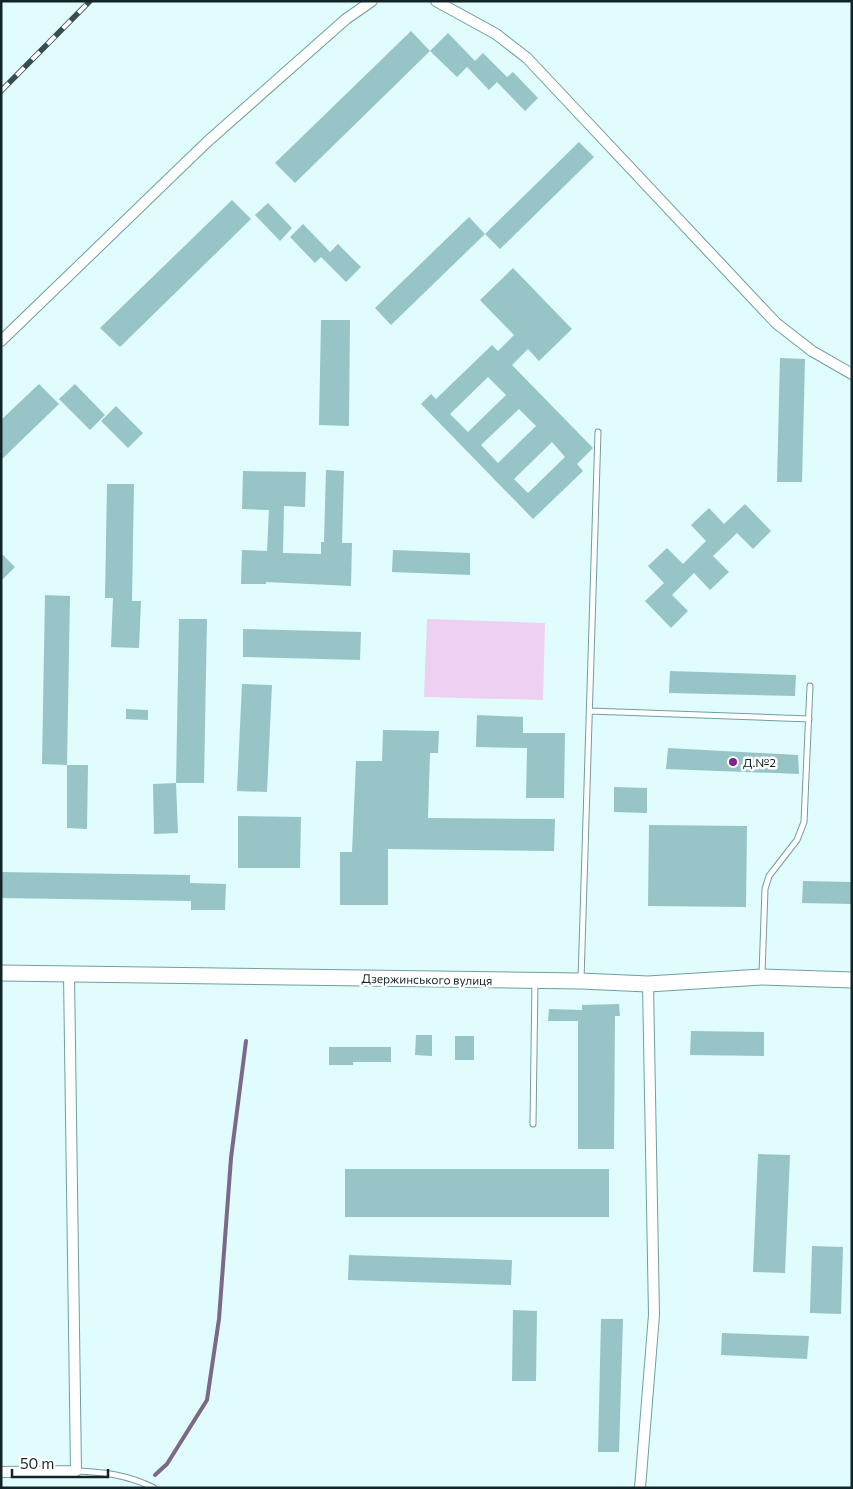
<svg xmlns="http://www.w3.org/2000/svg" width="853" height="1489" font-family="Commissioner,sans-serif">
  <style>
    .green { fill: #edd0f2 }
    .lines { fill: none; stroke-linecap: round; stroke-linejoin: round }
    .stream { stroke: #7d6987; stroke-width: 4 }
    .building { fill: #97c4c7; fill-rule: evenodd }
    .service-casing { stroke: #719ea1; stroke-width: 7 }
    .minor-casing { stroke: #719ea1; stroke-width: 12 }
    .secondary-casing { stroke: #719ea1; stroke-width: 17 }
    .service { stroke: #fff; stroke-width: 5 }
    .minor { stroke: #fff; stroke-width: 10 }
    .secondary { stroke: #fff; stroke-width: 15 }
    .rail-casing { stroke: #394d4e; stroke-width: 5.5 }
    .rail { stroke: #fff; stroke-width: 4; stroke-dasharray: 11; stroke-linecap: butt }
    .poi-dot { fill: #80238f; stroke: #fff; stroke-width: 2 }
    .labels { text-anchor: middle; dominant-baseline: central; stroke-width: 5; stroke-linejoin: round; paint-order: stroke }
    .poi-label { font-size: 12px; fill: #122425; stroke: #fff; text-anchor: start }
    .street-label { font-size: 12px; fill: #122425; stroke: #fff }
  </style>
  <rect width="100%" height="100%" fill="#e0fcfd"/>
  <!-- green -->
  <path class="green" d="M 427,619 L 545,623 L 543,700 L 424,697 Z"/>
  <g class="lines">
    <!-- stream -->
    <path class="stream" d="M 155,1475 L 167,1464 L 207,1400 L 219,1319 L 231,1158 L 246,1041"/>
  </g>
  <!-- building -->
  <path class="building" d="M 411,31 L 430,51 L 295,183 L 275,163 Z
    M 448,33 L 475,61 L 483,53 L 507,77 L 513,72 L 538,98 L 525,111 L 497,82 L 489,90 L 467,67 L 457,77 L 430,51 Z
    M 579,142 L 594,157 L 500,249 L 485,234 Z
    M 232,200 L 251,219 L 120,347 L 100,328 Z
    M 268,203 L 292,228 L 280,241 L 255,215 Z
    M 469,217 L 485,234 L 391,325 L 375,308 Z
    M 303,224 L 330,252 L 338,244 L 361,267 L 346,282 L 321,257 L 315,263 L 290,237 Z
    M 513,268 L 572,329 L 539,361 L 528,349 L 512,365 L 593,448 L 577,464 L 583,471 L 533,519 L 421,404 L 431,394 L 436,399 L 492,345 L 498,351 L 514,335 L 480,300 ZM 488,377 L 506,395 L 468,432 L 450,414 ZM 519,409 L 536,426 L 498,463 L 481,445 ZM 552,442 L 565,457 L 528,493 L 514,479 Z
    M 321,320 L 350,320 L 349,426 L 319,425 Z
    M 780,358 L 805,359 L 802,482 L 777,482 Z
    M 39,384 L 59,404 L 1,460 L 1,420 Z
    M 75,384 L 105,415 L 90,430 L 59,399 Z
    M 116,406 L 143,433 L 128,448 L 101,421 Z
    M 326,470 L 344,471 L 342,543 L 352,543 L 351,586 L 266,582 L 266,584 L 241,584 L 242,550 L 267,551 L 269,510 L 242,509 L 243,471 L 306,472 L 305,507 L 284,506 L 283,553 L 321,554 L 321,542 L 324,542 Z
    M 107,484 L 134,484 L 132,601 L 141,601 L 139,648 L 111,647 L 113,598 L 105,598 Z
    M 745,504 L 771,531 L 753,549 L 737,533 L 713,556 L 729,572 L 710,590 L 694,573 L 672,595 L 688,611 L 671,628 L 645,601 L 664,583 L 648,566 L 667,548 L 683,564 L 706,541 L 691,525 L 709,508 L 724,524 Z
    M 393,550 L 470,553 L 470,575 L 392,572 Z
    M 1,553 L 15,567 L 1,581 Z
    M 45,595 L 70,596 L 67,765 L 42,764 Z
    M 179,619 L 207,619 L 204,783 L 176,783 Z
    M 243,629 L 361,632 L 360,660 L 243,657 Z
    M 670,671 L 796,675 L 795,696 L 669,693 Z
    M 242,684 L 272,685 L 267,792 L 237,791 Z
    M 126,709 L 148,710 L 148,720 L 126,719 Z
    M 477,715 L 523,717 L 523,733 L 565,733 L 564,798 L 526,798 L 527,748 L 476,747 Z
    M 383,730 L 439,731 L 438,753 L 430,753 L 428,818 L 555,819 L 554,851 L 388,849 L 388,905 L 340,905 L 340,852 L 352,852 L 356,761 L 382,761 Z
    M 668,748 L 798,755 L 799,774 L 666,769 Z
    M 67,765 L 88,765 L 87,829 L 67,828 Z
    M 176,783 L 178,833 L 154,834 L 153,784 Z
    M 614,787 L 647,788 L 647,813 L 614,812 Z
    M 238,816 L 301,817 L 300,868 L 238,868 Z
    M 649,825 L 747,826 L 746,907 L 648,906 Z
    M 1,872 L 190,875 L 190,883 L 226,884 L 225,910 L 191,910 L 191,901 L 1,898 Z
    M 803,881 L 852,882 L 852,904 L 802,903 Z
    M 619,1004 L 620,1016 L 615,1016 L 614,1149 L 578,1149 L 578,1021 L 548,1021 L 549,1009 L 582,1010 L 582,1005 Z
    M 691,1031 L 764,1032 L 764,1056 L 690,1055 Z
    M 416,1035 L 432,1035 L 432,1056 L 415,1055 Z
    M 455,1036 L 474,1036 L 474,1060 L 455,1060 Z
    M 329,1047 L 391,1047 L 391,1062 L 353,1062 L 353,1065 L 329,1065 Z
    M 758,1154 L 790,1155 L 785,1273 L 753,1272 Z
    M 345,1169 L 609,1169 L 609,1217 L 345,1217 Z
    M 812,1246 L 843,1247 L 841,1314 L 810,1313 Z
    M 349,1255 L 512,1260 L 511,1285 L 348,1280 Z
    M 513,1310 L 537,1311 L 536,1381 L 512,1381 Z
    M 601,1319 L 623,1319 L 619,1452 L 598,1452 Z
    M 722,1333 L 809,1336 L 807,1359 L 721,1355 Z"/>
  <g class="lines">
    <!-- service casing -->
    <g class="service-casing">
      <path id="service" d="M 590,711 L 809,719
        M 762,974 L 765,889 L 769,876 L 797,840 L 804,822 L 810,686
        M 581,980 L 598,432
        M 533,1124 L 535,981
        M 76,1471 C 104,1472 128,1475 154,1488"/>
    </g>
    <!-- minor casing -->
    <g class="minor-casing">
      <path id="minor" d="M 436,1 L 496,34 L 527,58 L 776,323 L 812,351 L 852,374
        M 1,341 L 207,142 L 346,19 L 372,1
        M 1,1472 L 76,1471 L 69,974
        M 640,1488 L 654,1315 L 648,984"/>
    </g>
    <!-- secondary casing -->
    <g class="secondary-casing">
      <path id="secondary" d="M 1,973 L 581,981 L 648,984 L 762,977 L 852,980"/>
    </g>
    <!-- service -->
    <use href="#service" class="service"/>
    <!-- minor -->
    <use href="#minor" class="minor"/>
    <!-- secondary -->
    <use href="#secondary" class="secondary"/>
    <!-- rail casing -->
    <g class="rail-casing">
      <path id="rail" d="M 1,91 L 90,1"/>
    </g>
    <!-- rail -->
    <use href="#rail" class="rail"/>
  </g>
  <!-- markers -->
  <circle class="poi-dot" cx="733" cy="762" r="5"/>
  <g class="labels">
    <!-- poi labels -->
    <g class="poi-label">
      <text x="743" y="762">Д.№2</text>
    </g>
    <!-- street labels -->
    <g class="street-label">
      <text transform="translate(427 979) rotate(1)">Дзержинського вулиця</text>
    </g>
  </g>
  <!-- border -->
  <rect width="853" height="1489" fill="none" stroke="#122425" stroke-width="5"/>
  <!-- scale -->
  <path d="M12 1469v8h96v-8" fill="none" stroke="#122425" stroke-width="2.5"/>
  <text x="20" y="1469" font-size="15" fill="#122425" stroke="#ffffff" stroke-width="4" paint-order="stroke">50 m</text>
</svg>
